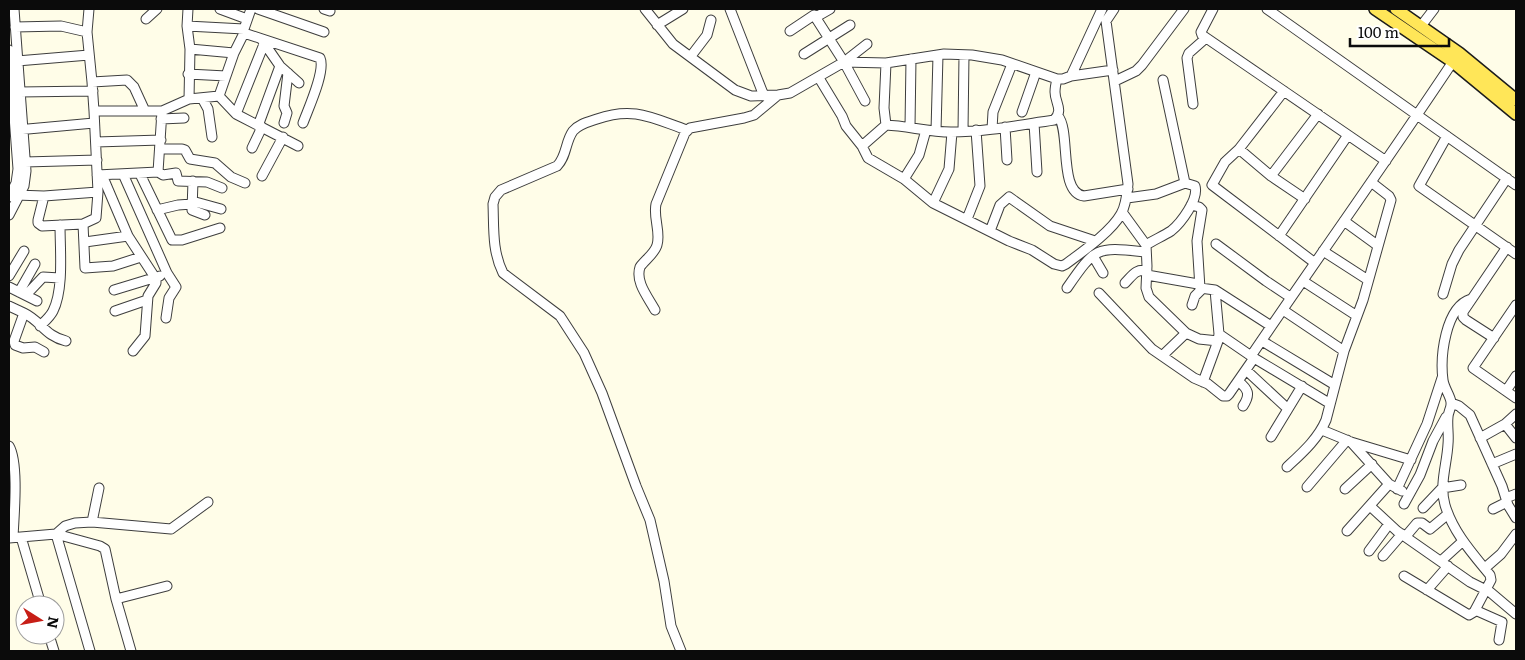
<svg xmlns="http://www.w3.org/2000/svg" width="1525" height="660" font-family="Literata,serif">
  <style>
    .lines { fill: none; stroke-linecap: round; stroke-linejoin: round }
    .minor-casing { stroke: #3e3e3e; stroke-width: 11 }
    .major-casing { stroke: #1c1c1c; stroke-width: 14 }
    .minor { stroke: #fff; stroke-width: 9 }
    .major { stroke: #ffe658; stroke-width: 11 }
  </style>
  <rect width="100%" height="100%" fill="#fffde8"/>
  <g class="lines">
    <!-- minor casing -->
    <g class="minor-casing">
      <path id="minor" d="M 89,9 L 87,32 L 92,82 L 94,111 L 162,111 L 189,99 L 190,49 L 187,26 L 188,9
        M 220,9 L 247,19
        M 258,9 L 324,32
        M 324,9 L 330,11
        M 645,9 L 673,44 L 735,90 L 751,96 L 778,95 L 790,93 L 844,62 L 867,44
        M 730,9 L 764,96
        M 1213,9 L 1201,32 L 1202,35 L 1386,161
        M 1267,9 L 1516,185
        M 816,17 L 830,9
        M 146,19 L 157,9
        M 657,25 L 683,9
        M 187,26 L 244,29
        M 1421,26 L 1434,9
        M 15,27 L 61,26 L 87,32
        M 790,31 L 814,15 L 844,62 L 886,63 L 944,54 L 972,55 L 1002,60 L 1057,79 L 1063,79 L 1071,76 L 1102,9
        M 244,33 L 320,58 C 326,71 308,109 303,123
        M 262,40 L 280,66 L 299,83
        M 190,49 L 234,53
        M 9,50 L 18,169 L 16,183 L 9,197
        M 804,54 L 850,25
        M 691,56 L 707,35 L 711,20
        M 17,61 L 89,55
        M 844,62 L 865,101
        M 886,63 L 884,108 L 886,125 C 908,126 929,132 951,132 C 986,132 1020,125 1054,120 C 1064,110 1055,103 1055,92 C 1055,88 1056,83 1057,79
        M 188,74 L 226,76
        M 1071,76 L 1113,70
        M 819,78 L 842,116 L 846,126 L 862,146 L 868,158 L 904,179
        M 1115,81 L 1136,71 L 1142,65 L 1184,9
        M 92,82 L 127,80 L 134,87 L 145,111
        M 1284,91 L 1239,149 L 1225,162 L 1212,185 L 1315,263
        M 19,92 L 93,91
        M 219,96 L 236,114 L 298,146
        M 202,98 L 208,109 L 212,137
        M 189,99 L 219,96 L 234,53 L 244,33 L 244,29 L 251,9
        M 1193,104 L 1187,58 L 1189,53 L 1206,38
        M 1022,112 L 1036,72
        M 236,114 L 264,44
        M 1058,116 C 1071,131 1058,193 1084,196 L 1128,189
        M 161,119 L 184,118
        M 284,123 L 287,113 L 284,106 L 288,73
        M 1034,123 L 1037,172
        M 258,126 L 280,66
        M 910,127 L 911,59
        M 1005,127 L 1007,160
        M 992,129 L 993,112 L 1012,64
        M 17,130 L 94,123
        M 926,130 L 919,155 L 904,179 L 933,203 L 1009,241 L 1032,250 L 1054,264 L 1062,266 L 1066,264 C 1082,252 1111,232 1121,214 C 1126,206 1127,194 1128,184 L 1106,21 L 1114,9
        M 936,131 L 938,55
        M 963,131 L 964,55
        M 1447,136 L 1419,186 L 1516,254
        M 96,142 L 161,140
        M 862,146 L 886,125
        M 252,148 L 262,127
        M 160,149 L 182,149 L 185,150 L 190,159 L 215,163 L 231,177 L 245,183
        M 1239,149 L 1271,176 L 1305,199
        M 25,162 L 97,160
        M 158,172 L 163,175 L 176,173 L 178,181 L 207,182 L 222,188
        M 123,174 L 167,273 L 176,287 L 169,298 L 166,318
        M 140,174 L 172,240 L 182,240 L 220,228
        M 97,175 L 158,172 L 162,111
        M 102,175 L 128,236 L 156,279 L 156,283 L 148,296 L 145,336 L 133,351
        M 262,176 L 283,137
        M 1271,176 L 1318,114
        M 193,181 L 192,210 L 205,215
        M 16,195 L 44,196 L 98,192
        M 44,196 L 38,220 L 38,223 L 42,226 L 83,224 L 96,218 L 98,192 L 94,111
        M 1127,198 L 1156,194 L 1185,183 L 1163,80
        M 192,201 L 221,209
        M 933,203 L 949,169 L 952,132
        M 1191,205 L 1199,207 L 1202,210 L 1197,241 L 1200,288 L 1215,290 L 1271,326
        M 157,210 L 178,205 L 192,204
        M 1122,212 L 1146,245 C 1154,240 1163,236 1171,231 C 1181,223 1199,199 1195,186 L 1185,183
        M 9,215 L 24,186 L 26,171 L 14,9
        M 967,219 L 980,186 L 976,130
        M 1344,221 L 1377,245
        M 83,224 L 85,268 L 113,266 L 141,257
        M 990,231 L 1000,205 L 1009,197 L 1050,226 L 1095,241
        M 1279,236 L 1348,135
        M 85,242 L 128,236
        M 1216,244 L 1266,281 L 1290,297
        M 1146,245 L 1147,266 L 1146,288 L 1149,297 L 1186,333 L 1199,339 L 1218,341
        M 1323,251 L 1368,280
        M 1093,256 L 1103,273
        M 1147,275 L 1198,284
        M 9,276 L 24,251
        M 1303,281 L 1357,316
        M 1125,283 C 1132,276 1136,268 1147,271
        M 9,287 L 37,301
        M 1067,288 C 1096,246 1096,247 1146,252
        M 114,290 L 160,276
        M 19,292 L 35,264
        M 1099,293 L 1152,349 L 1194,378 L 1208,384 L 1223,396 L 1227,396 L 1229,394 L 1254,358
        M 1443,294 L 1452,264 L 1459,250 L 1507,178
        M 26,295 L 43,277 L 60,278
        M 1192,305 L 1195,296 L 1202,289
        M 1516,305 L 1473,368 L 1516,398
        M 9,306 L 24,313 L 14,341 L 15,345 L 23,348 L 35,347 L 44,352
        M 655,310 C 648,297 635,282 640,267 C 645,260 655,253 657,245 C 661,232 653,218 656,204 L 685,133 L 690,128 L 744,118 L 754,115 L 778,95
        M 1283,310 L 1344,351
        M 115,311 L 147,300
        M 24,313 C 41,321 45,336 66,341
        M 40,326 C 45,321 50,317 53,311 C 64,289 60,250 60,225
        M 1219,334 L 1254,358 L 1329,403
        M 1494,338 L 1466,320 L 1463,317 L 1463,312 L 1507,247
        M 1262,341 L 1335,385
        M 1162,356 L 1186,333
        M 1251,356 C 1319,256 1389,158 1456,57
        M 1246,370 L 1288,409
        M 1238,381 C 1248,389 1251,394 1243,406
        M 1203,382 L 1218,341 L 1219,334 L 1215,290
        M 1506,391 L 1516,376
        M 1451,403 L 1459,406 L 1470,415 L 1502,486 L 1508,505 L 1516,518
        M 1505,424 L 1516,438
        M 1322,430 L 1351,442 L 1411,460
        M 1271,437 L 1302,386
        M 1480,438 L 1505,424 L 1516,414
        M 1351,442 L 1389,484 L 1402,491
        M 9,446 C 19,463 14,516 13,537
        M 1492,464 L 1516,454
        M 1287,467 C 1302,453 1318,439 1326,420 L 1344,351 L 1363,300 L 1391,200 L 1389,196 L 1371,182
        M 1307,487 L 1347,440
        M 1345,489 L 1372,464
        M 1397,489 L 1427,424 L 1442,378
        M 1506,498 L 1516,494
        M 1404,504 L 1420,475 L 1433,441 L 1446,417
        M 1370,506 L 1397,531 L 1470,582 L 1490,592 L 1516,614
        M 1423,508 L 1442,488 L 1461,485
        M 1493,509 L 1507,502
        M 92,522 L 99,488
        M 1347,531 L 1389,484
        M 56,534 L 65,526 L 75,523 L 92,522 L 171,529 L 208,502
        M 56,534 L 90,651
        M 1406,536 L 1417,523 L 1422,523 L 1430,529 L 1448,514
        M 21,537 L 41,605
        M 9,538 L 56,534 L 100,546 L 105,549 L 116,599 L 131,651
        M 1369,551 L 1389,524
        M 1383,556 L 1402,534
        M 1441,561 L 1463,541
        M 1485,568 L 1501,554 L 1516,534
        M 1404,576 L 1469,615 L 1474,612 L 1491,580 L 1490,575 C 1472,553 1453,532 1445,505 C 1439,485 1447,464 1448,444 C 1449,435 1447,426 1448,417 C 1448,412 1452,407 1451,402 C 1450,395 1444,388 1443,380 C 1440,357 1445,307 1471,299
        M 1427,590 L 1448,566
        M 116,599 L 167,586
        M 1475,610 L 1502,622 L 1499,640
        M 49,635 L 54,651
        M 681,651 L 671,626 L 664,581 L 650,520 L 636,486 L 602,393 L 584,353 L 560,316 L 503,273 C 492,251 494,228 493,204 L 495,197 L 501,190 L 557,166 C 567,156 565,142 573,131 C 579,124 588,122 597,119 C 634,106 652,118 687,130"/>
    </g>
    <!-- major casing -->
    <g class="major-casing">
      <path id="major" d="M 1375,9 L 1453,62 L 1516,114
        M 1396,9 L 1459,53 L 1516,100"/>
    </g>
    <!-- minor -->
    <use href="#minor" class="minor"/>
    <!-- major -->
    <use href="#major" class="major"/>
  </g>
  <!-- border -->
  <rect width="1525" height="660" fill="none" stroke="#0b0b0b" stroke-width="20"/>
  <!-- north arrow -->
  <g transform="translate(40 620) rotate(101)"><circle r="24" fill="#ffffff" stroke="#9d9d9d"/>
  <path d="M0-4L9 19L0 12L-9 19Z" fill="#c71e16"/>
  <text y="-8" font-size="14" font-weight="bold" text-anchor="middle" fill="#0b0b0b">N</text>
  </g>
  <!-- scale -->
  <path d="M1350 38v8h99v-8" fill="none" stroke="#0b0b0b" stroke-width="2.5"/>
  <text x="1358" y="38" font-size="15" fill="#0b0b0b" stroke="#ffffff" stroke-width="4" paint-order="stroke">100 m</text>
</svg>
